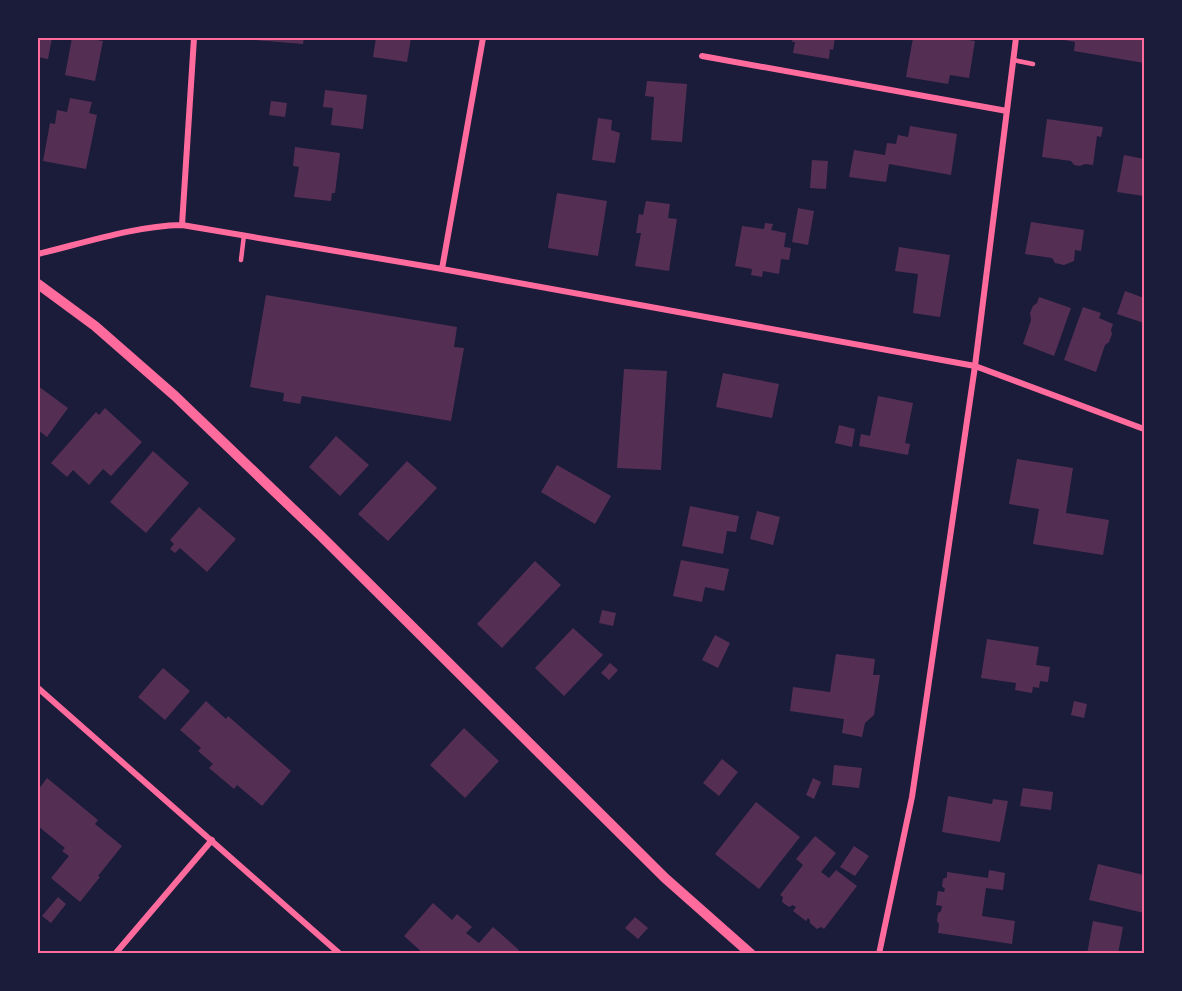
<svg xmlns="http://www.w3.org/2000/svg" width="1182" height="991" font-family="Barlow,sans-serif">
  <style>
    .building { fill: #542f53 }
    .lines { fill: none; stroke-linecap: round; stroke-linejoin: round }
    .service { stroke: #ff6b9d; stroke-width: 4.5 }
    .minor { stroke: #ff6b9d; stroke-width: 6 }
    .tertiary { stroke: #ff6b9d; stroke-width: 10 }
    .neatline { fill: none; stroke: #ff6b9d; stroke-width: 2 }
  </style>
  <rect width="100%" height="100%" fill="#1b1b3a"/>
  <!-- building -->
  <path class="building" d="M 38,38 L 52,38 L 48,59 L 38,57 Z
    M 72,38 L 85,38 L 103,41 L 95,81 L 65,75 Z
    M 240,38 L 304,38 L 303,44 L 240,39 Z
    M 376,38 L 411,38 L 407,62 L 373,57 Z
    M 793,38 L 835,38 L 833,50 L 830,49 L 829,59 L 793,53 L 795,42 L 792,42 Z
    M 913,38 L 954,38 L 975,41 L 969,78 L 950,75 L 948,84 L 906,77 Z
    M 1064,38 L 1144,38 L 1144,63 L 1074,51 L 1075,42 L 1064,40 Z
    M 647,81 L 687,84 L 682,142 L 651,140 L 654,97 L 645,96 Z
    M 325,90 L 367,95 L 363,129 L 331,125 L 333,108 L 323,107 Z
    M 70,98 L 92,102 L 89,113 L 97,115 L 86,169 L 43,161 L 50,123 L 55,124 L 57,110 L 67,112 Z
    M 271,101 L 287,103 L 285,117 L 269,115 Z
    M 598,118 L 612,120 L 611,130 L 620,133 L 615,163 L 592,160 Z
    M 1047,119 L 1103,127 L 1101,137 L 1097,136 L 1093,165 L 1085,164 L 1080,166 L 1074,165 L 1071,161 L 1042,157 Z
    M 910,126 L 957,134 L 951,175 L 889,164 L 886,182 L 849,177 L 854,150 L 885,155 L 887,143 L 896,144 L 898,135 L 908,137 Z
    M 295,147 L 340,153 L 335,193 L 332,193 L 331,201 L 294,197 L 299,167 L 293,166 Z
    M 1124,155 L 1144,159 L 1144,196 L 1117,192 Z
    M 812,160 L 828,161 L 826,189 L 810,188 Z
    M 557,193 L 607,201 L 598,256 L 548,248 Z
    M 646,201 L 670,204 L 668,218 L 677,219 L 669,271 L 635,266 L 641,233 L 636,233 L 639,214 L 643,215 Z
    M 798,208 L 814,211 L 808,245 L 792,242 Z
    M 1031,222 L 1084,230 L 1081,251 L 1075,250 L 1074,261 L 1064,265 L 1055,263 L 1052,258 L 1025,254 Z
    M 765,223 L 773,224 L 771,230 L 786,233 L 784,247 L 791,248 L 789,260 L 781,259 L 779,274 L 763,271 L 762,277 L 751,275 L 752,269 L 735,266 L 742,226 L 764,229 Z
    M 899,247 L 950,255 L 940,317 L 913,313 L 918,274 L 895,271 Z
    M 1125,291 L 1144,298 L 1144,323 L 1117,314 Z
    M 266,295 L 457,327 L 454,347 L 464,348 L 451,421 L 302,396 L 300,404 L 283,401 L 284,393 L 250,387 Z
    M 1039,297 L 1071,308 L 1054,356 L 1023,344 L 1031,320 L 1030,313 L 1033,306 L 1037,303 Z
    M 1083,307 L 1101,313 L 1099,318 L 1113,324 L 1111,330 L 1112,334 L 1109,342 L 1105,345 L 1096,372 L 1064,360 Z
    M 624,369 L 667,371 L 661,470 L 617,468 Z
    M 723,373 L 779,384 L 772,418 L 716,407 Z
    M 38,386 L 68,408 L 47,437 L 38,430 Z
    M 878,396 L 913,403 L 905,443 L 910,444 L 908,455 L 859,446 L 861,434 L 870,436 Z
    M 105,408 L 142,442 L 111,476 L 103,469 L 89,485 L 73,470 L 67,477 L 51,463 L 96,412 L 99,415 Z
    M 839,425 L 855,429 L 852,447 L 835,443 Z
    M 336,436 L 369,465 L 340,496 L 309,467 Z
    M 153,451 L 189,483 L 146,533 L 110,502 Z
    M 1017,459 L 1073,468 L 1066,513 L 1109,520 L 1103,555 L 1033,544 L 1039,509 L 1009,504 Z
    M 407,461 L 437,488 L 388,541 L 358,514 Z
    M 557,465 L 611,496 L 595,524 L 541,492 Z
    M 690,506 L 739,516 L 736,532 L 727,531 L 723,554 L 682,546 Z
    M 199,507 L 236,539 L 207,572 L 180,548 L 175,553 L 170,549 L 174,544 L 170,540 Z
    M 757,511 L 780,517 L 773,545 L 750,539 Z
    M 681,560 L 729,569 L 724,591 L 705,587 L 702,602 L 673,596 Z
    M 535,561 L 561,585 L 502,648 L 477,624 Z
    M 602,610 L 616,613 L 613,626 L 599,623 Z
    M 573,628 L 603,655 L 564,696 L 535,668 Z
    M 715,635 L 730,643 L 718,668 L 702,660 Z
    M 987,639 L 1039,647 L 1036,665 L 1050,667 L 1048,682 L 1040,681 L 1039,688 L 1033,687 L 1032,693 L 1015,690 L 1016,683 L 981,678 Z
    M 836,654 L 875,659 L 873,675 L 880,675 L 874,715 L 865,723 L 862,737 L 842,733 L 844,719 L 790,711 L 793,687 L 830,692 Z
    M 610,663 L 618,670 L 609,680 L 601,673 Z
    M 163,668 L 190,691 L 165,720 L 138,697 Z
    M 206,701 L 226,719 L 228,716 L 291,771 L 262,806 L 237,785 L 234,789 L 209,768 L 213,764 L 198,751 L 201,748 L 180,730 Z
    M 1074,701 L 1087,704 L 1084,718 L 1071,715 Z
    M 464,728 L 499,761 L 465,798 L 430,765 Z
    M 722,759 L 738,772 L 719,796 L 703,783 Z
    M 834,765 L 862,768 L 859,788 L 832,785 Z
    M 47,778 L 98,820 L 95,824 L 122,846 L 98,876 L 100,877 L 80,902 L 51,878 L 69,856 L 62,851 L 65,848 L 38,826 L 38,790 Z
    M 813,778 L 821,782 L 814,799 L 806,795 Z
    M 1023,788 L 1053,792 L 1051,810 L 1020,806 Z
    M 948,796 L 992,804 L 993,799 L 1008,801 L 1000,842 L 942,832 Z
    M 756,802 L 800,837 L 759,889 L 715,854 Z
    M 815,836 L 836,853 L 821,872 L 829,878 L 836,870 L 857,886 L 824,929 L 821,927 L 817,929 L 810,923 L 810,920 L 808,918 L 806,921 L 793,911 L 796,907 L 793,905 L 789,907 L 782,902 L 783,897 L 780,895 L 803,865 L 796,859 Z
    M 854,846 L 869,856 L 855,876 L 840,867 Z
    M 1098,864 L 1144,875 L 1144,913 L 1089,900 Z
    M 989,870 L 1005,873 L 1003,890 L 986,888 L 982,916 L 1015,921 L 1012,944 L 938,933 L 939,924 L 937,921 L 938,913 L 941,911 L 942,906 L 936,905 L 938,891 L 944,892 L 945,889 L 942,886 L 943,879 L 947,877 L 947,872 L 988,878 Z
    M 58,897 L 66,904 L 51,923 L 42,916 Z
    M 433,903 L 452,920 L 457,914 L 472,927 L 466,933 L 479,943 L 493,927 L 519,950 L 516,954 L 424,954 L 404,936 Z
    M 635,917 L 648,928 L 638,939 L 625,928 Z
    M 1093,921 L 1123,927 L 1118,954 L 1087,954 Z"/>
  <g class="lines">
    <!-- service -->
    <path class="service" d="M 1013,60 L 1033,64
      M 241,260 L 244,235"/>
    <!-- minor -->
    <path class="minor" d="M 702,56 L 1007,111
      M 182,225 L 194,38
      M 38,254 C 84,243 134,226 182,225 L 442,269 L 975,366 L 1144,429
      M 442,269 L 483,38
      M 38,688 L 340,954
      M 115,954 L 212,840
      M 879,954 L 912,797 L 921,736 L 975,366 L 1016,38"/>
    <!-- tertiary -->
    <path class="tertiary" d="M 38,284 L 95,326 L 175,396 L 320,535 L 665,878 L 751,954"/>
  </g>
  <!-- border -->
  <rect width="1182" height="991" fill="none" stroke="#1b1b3a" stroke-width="78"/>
  <rect x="39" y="39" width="1104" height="913" class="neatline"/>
</svg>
